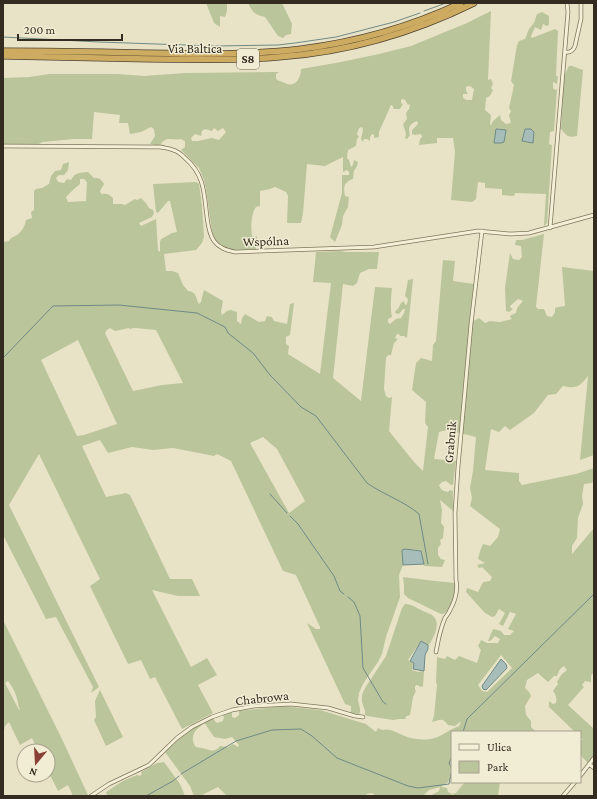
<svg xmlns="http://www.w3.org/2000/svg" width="597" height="799" font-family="'Crimson Pro',serif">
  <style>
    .green { fill: #bbc59b; fill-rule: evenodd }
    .water { fill: #a7bdb9; stroke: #6f8a87 }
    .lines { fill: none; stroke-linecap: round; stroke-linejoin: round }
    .stream { stroke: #6f8a87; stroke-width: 1 }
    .minor-casing { stroke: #82765e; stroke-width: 4.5 }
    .motorway-casing { stroke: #504432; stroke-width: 7 }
    .minor { stroke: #f4f0d8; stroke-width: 3 }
    .motorway { stroke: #cdac61; stroke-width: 5.5 }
    .labels { text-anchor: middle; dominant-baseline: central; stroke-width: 3; stroke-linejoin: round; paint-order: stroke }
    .shield { fill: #f1edd5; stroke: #6d6656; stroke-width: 1 }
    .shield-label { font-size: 12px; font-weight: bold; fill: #342c20 }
    .street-label { font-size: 13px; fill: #342c20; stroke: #f1edd5 }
  </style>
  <rect width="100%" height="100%" fill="#e8e3c6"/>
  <!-- green -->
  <path class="green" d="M 206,3 L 227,3 L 227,11 L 225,17 L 220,16 L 220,27 L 214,23 Z
    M 248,3 L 282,3 L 292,24 L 291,34 L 286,35 L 283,38 L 278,36 L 265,17 C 254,14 253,13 248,3 Z
    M 491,11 L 488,80 L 491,79 L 493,84 L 491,88 L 493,90 L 490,96 L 486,98 L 485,110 L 491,115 L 490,125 L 491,125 L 493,121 L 500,115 L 501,120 L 506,124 L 511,123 L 509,115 L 511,111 L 509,108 L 514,85 L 511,81 L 517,45 L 519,41 L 525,39 L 529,29 L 534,23 L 537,14 L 542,12 L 549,16 L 549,25 L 546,26 L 543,24 L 541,30 L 535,27 L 531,36 L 532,38 L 555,29 L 558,31 L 556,76 L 558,76 L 557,84 L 553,82 L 553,88 L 555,90 L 557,89 L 554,131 L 550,132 L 549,144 L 552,145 L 547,223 L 544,226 L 546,194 L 515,193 L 514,196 L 502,195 L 502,189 L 485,188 L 485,183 L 478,182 L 476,199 L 472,202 L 451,200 L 455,152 L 453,138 L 437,138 L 437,143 L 419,145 L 420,139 L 422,137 L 421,134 L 415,135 L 412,134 L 412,130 L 418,124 L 417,121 C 409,124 408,128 410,135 L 407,139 L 405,138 L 406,134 L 403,124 L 407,119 L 406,113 L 409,109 L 410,104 L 408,105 L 405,100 L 403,99 L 401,100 L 401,103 L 403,104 L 400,109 L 394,109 L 392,105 L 391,105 L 379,132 L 379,137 L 374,138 L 374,135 L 372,134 L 370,137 L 370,141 L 367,139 L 364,139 L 363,142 L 361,139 L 363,130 L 362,127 L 359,128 L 357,134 L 359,137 L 357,139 L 356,146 L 348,150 L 347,158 L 349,160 L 351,167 L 353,165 L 354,160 L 358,162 L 357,166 L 354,171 L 353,179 C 344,182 343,187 345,196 L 349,197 L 348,207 L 343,216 L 342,225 L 335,242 L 330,237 L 342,193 L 342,175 L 349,175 L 349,172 L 347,170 L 343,172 L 343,157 L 325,166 L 307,164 L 303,213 L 301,223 L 287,223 L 288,196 L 286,192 L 275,187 L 270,189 L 260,191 L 260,206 L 256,207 C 251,213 250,232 253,238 L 257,236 L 256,249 L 233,250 L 225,248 L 219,244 L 215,240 L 212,232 L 206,189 L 204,180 L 199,168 L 181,150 L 185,147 L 185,141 L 181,139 C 172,141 165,135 160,146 L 150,144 L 155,136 L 154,129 L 151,127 L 141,132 L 130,134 L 128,123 L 119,123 L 120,115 L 94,112 L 92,139 L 74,139 L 43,142 L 39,144 L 3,144 L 3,78 L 29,77 L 49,74 L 117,74 L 144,76 L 185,73 L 273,72 L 279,72 L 276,74 L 276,78 L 277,80 C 281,81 284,83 287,84 C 297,87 301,76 301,69 L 341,62 L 379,54 L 411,46 L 467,23 ZM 468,86 L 470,86 L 474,89 L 472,100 L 466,100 L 463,98 L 463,94 L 467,94 L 468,93 L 466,91 L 466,87 ZM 214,128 L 218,131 L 223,128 L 226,132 L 219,140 L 212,138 L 198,141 L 192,141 L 191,138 L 195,134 L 201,136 L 202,131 L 205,129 L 212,131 Z
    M 569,66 L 572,66 L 583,70 L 577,136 C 567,138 567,136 561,129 L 564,76 Z
    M 69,162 L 68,170 L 64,175 L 59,175 L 56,178 L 58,182 L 64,183 L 67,179 L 71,180 C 75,172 80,173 88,172 L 94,178 C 100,178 101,179 104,184 L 100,191 L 101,194 C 107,193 109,194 113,198 L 113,204 L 122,204 L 125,205 L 135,199 L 137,200 L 141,198 L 146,203 L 149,208 L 153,210 L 154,213 L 152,217 L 139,223 L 141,226 L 156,219 L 158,250 L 160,252 L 160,242 L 161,239 L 165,237 L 172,233 L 177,232 L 170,201 L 168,201 L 158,213 L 156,212 L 153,184 L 196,182 L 199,184 L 202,206 L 204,237 L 202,243 L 196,250 L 164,254 L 166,271 L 172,271 L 178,273 L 183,285 L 188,291 C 197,292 195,297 199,304 L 201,302 L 202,297 L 204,290 L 223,301 L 221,312 L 222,315 L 227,311 L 231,310 L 237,312 L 237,321 L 241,324 L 242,318 L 245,314 L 259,322 L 265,321 L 267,316 L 272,317 L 274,321 L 287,324 L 290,304 L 294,303 L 290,335 L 286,337 L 286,344 L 289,346 L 288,354 L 320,374 L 331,283 L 313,282 L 316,252 L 341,251 L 346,252 L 379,252 L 377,269 L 369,269 L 360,273 L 357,283 L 353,286 L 343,284 L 333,378 L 361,401 L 375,287 L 392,288 C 391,299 390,307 392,317 L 388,319 L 388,322 L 390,324 L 396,319 L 401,318 L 404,313 L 405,309 L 403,309 L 399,314 L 395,313 L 396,310 L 398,309 L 401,303 L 404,301 L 405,305 L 407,304 L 408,299 L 405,296 L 408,280 L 413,279 L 407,338 L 404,336 L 400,336 L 399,334 L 397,334 L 395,338 L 398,339 L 394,343 L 391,355 L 388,355 L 386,358 L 384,389 L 386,396 L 389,398 L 392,397 L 389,431 L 414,462 L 423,471 L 428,427 L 425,423 L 426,402 L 412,390 L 416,363 L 421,358 L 432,361 L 433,345 L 436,341 L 443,260 L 455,261 L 453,281 L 474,284 L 469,323 L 479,318 L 485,323 L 490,321 L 500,322 L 512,319 L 510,317 L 511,315 L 516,313 L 517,308 L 523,301 L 518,299 L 510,306 L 511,308 L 513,309 L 509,312 L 506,311 L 505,288 L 510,253 L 513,259 L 519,260 L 522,257 L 521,246 L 515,245 L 516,240 L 522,240 L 544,234 L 536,307 L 538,309 L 544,309 L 547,316 L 552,317 L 555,312 L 555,308 L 558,307 L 565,306 L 562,267 L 594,271 L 594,455 L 580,460 L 588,376 C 579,387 577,389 563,386 L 556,394 L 548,395 L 534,413 L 510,430 L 505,426 L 499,432 L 491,429 L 485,470 L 519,473 L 519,481 L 522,485 L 576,474 L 594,468 L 594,480 L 592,483 L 584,484 L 582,496 L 583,504 L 578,518 L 577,538 L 572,546 L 572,554 L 594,528 L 593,516 L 594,513 L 594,674 L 592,674 L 591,676 L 591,682 L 585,681 L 582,685 L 584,687 L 568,705 L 594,729 L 594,755 L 588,763 L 580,755 L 580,740 L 583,740 L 580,737 L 580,732 L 575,732 L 549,707 L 549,701 L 553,704 L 556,703 C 557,698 556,695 553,691 L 558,684 L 557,682 L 561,675 L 567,670 L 564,666 L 560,669 L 557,676 L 554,676 L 548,682 L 538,673 L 527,680 L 525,688 L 529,692 L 531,696 L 525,706 L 526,715 L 531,721 L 531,727 L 536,732 L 452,732 L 452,776 L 448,782 L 441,787 L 447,788 L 448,792 L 452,794 L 456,793 L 464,783 L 464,782 L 500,782 L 498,796 L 455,796 L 452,794 L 451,796 L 430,796 L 439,791 L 440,787 L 429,790 L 423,796 L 376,796 L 372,793 L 367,794 L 365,796 L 227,796 L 218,787 L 200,796 L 194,796 L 190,786 L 165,752 L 187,732 L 202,723 L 202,725 C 196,729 192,734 193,741 C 194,744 194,745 196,747 C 196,747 201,748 202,748 C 209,750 215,753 220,746 L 228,747 L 233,744 L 238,747 L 239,745 L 232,737 L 225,739 L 214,737 L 206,725 L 204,723 L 214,717 L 214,720 L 217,723 L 223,721 L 224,717 L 223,715 L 232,712 L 232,717 L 235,718 L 239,715 L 239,711 L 284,706 L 320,710 L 366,724 L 376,732 L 378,728 L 382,730 C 391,727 402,736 411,738 C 414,739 427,740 430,739 C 441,738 449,729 459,726 L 461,721 L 455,726 L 448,725 C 442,717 440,720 432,722 L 434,716 L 437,685 L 436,682 L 437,657 L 445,659 L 447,656 L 455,660 L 459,656 L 477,663 L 481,650 L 478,646 L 481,640 L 487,643 L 498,643 L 500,639 L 495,636 L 490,641 L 488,641 L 493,629 L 501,631 L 504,635 L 510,635 L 514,631 L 508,629 L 516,614 L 510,612 L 503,626 L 499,624 L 505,613 L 499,609 L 495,616 L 492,617 L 485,613 L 466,592 L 467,588 L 478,592 L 483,582 L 490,581 L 492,577 L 482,567 L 479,568 L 477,565 L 485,563 L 478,559 L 480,551 L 483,544 L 490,546 L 498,537 L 500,529 L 470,506 L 472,498 L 470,488 L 473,471 L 476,437 L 447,430 L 439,432 L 434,459 L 456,461 L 453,485 L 451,485 L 446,481 L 442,482 L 439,485 C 441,490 443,491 448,492 L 450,490 L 453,491 L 453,511 L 440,500 L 442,510 L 441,523 L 444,527 L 443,538 L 440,540 L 441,544 L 438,548 L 438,555 L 441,559 L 445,560 L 442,567 L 424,566 L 420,550 L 405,549 L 402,550 L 403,565 L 399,575 L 400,597 L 386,637 L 382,654 L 378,662 L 363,684 L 359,693 L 358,700 L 360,709 L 360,713 L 358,714 L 351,713 L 351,706 L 345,704 L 307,623 L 316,629 L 320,629 L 320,627 L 296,575 L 283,571 L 231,461 L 217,454 L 214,456 L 173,448 L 153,450 L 132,447 L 108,453 L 100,440 L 82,446 L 106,497 L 126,493 L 130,495 L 170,579 L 192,579 L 200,596 L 178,596 L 152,590 L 191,667 L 207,658 L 217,675 L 198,685 L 213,713 L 182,729 L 155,677 L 150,679 L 141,660 L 128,664 L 90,586 L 100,579 L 39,454 L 9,505 L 99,687 L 91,693 L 93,687 L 56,617 L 46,619 L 3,535 L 3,242 L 9,241 L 11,238 C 20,234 24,230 26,220 L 32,218 L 31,212 L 34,210 L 34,191 L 36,189 L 42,188 L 49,184 L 51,176 L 55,171 L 61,170 L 63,164 ZM 80,179 L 84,179 L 87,182 L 86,201 L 68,202 L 66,197 L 74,189 L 80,184 ZM 110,328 L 115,331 L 129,328 L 129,329 L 135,328 L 156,330 L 183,383 L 162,385 L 133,391 L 105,333 L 107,330 ZM 78,340 L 117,424 L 84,435 L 77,436 L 41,360 ZM 263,437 L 277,449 L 305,501 L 289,513 L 250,443 ZM 501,655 L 512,668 L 487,692 L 482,691 L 478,685 Z
    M 403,577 L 435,581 L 455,583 C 455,593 453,609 443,614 L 441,614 L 408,598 L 404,594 L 404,585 Z
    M 405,604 C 412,604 417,608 423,611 C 427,613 432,614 434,617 C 441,625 433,638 429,645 L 421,641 L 408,660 L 413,663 L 412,670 L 418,672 L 424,671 L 423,686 L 421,687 L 417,685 L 415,686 L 415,690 L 416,691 L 413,697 L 410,715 L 407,716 L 405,718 L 406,719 L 399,719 L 393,720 L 367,716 L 365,715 L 365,711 L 362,702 L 362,695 L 365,688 L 386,656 L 402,608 Z
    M 3,620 L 61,737 L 88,795 L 87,796 L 73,796 L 68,785 L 58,791 L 48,771 L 48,751 L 38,751 L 32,738 L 20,745 L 9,722 L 5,726 L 4,730 L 3,732 ZM 8,681 C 13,687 17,696 18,703 C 19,709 17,703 20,709 L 19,710 L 5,683 Z
    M 100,690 L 123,737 L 106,746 L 94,720 L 96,717 L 95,701 Z
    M 164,762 L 180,784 L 185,796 L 107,795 L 106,792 L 123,781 L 137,775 L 140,776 L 142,774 L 141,772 L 157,763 L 159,763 Z"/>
  <!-- water -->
  <path class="water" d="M 496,129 L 506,130 L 504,142 L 501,143 L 494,143 Z
    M 525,129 L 531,129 L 534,132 L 533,143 L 522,141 Z
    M 405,549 L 421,551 L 424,564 L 403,565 L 402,550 Z
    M 421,641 L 428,645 L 428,649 L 425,655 L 424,671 L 413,669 L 414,663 L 410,661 Z
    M 501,659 L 506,664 L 507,668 L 486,690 L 483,689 L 482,686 Z"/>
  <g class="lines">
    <!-- stream -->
    <path class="stream" d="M 424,11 L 446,3
      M 3,37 L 99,42 L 214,46 L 278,45 L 295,43 L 336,37 L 394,22 L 420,13
      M 3,358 L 53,306 L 119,305 L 197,313 L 225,327 L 228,333 L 253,353 L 270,375 L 301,407 L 316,416 L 367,483 C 384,495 404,501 419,514 L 428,564
      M 270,494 L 287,513
      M 290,516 L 298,524 L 334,576 L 340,591 L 344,594
      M 348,597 L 354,602 L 360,616 L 363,668 L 383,702 L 386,704
      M 463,732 L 467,719 L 594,594
      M 181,774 L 236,741 L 272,730 L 301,729 L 312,736 L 337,758 L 408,786 L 418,788 L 449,784 L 452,769 L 449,763 L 452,757
      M 146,796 L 173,781 L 179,776"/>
    <!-- minor casing -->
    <g class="minor-casing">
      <path id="minor" d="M 565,52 C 570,53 573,51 575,46 L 581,19 L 581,3
        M 3,146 L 161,147 C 164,148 169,148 173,150 C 178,151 182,155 185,158 C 205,175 204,194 207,217 C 208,225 209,234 214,241 C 219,248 226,250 235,252 L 374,247 L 478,231 L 511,234 L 529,233 L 594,215
        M 550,228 L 568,12 L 567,3
        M 436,652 C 438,641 440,629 445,618 C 446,616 449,613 450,610 C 455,601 458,590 456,580 L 455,513 L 458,467 L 471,324 L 482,231
        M 589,764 L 594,768
        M 580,776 L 594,758
        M 91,796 L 109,784 L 149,765 L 177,738 L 192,727 L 212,717 L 232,710 L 254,706 L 291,704 L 328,708 L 355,716 L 363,717
        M 563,796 L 575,782"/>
    </g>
    <!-- motorway casing -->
    <g class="motorway-casing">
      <path id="motorway" d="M 3,51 C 52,51 100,52 149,53 C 199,54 250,55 301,49 C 356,42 410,27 461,3
        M 3,56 C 52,57 100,58 149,59 C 192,59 236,61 279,57 C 347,52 413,33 474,3"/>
    </g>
    <!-- minor -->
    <use href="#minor" class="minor"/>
    <!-- motorway -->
    <use href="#motorway" class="motorway"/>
  </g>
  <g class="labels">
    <!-- shield labels -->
    <rect class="shield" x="237" y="49" width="22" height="20" rx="3"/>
    <g class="shield-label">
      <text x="248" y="59">S8</text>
    </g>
    <!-- street labels -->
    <g class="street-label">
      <text x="195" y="48">Via Baltica</text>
      <text transform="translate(266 241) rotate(-2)">Wspólna</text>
      <text transform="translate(450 442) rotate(-85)">Grabnik</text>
      <text transform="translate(262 698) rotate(-6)">Chabrowa</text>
    </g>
  </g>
  <!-- border -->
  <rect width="597" height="799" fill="none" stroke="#342c20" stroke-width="8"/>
  <!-- legend -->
  <rect x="451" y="731" width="130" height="52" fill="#f1edd5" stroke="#a5a08d"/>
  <rect x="459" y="744" width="20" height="6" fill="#f4f0d8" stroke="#a5a08d"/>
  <text x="487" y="751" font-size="12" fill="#342c20">Ulica</text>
  <rect x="459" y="761" width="20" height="12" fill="#bbc59b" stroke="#a5a08d"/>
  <text x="487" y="771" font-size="12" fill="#342c20">Park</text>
  <!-- north arrow -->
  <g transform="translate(36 763) rotate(198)"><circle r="19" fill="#f1edd5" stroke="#a5a08d"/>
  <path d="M0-3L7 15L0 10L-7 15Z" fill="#894035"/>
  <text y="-6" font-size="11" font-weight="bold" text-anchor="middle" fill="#342c20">N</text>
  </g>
  <!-- scale -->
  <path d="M18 34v6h104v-6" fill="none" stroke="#342c20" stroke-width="2"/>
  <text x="24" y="34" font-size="12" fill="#342c20" stroke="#f1edd5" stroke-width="3" paint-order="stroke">200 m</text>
</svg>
